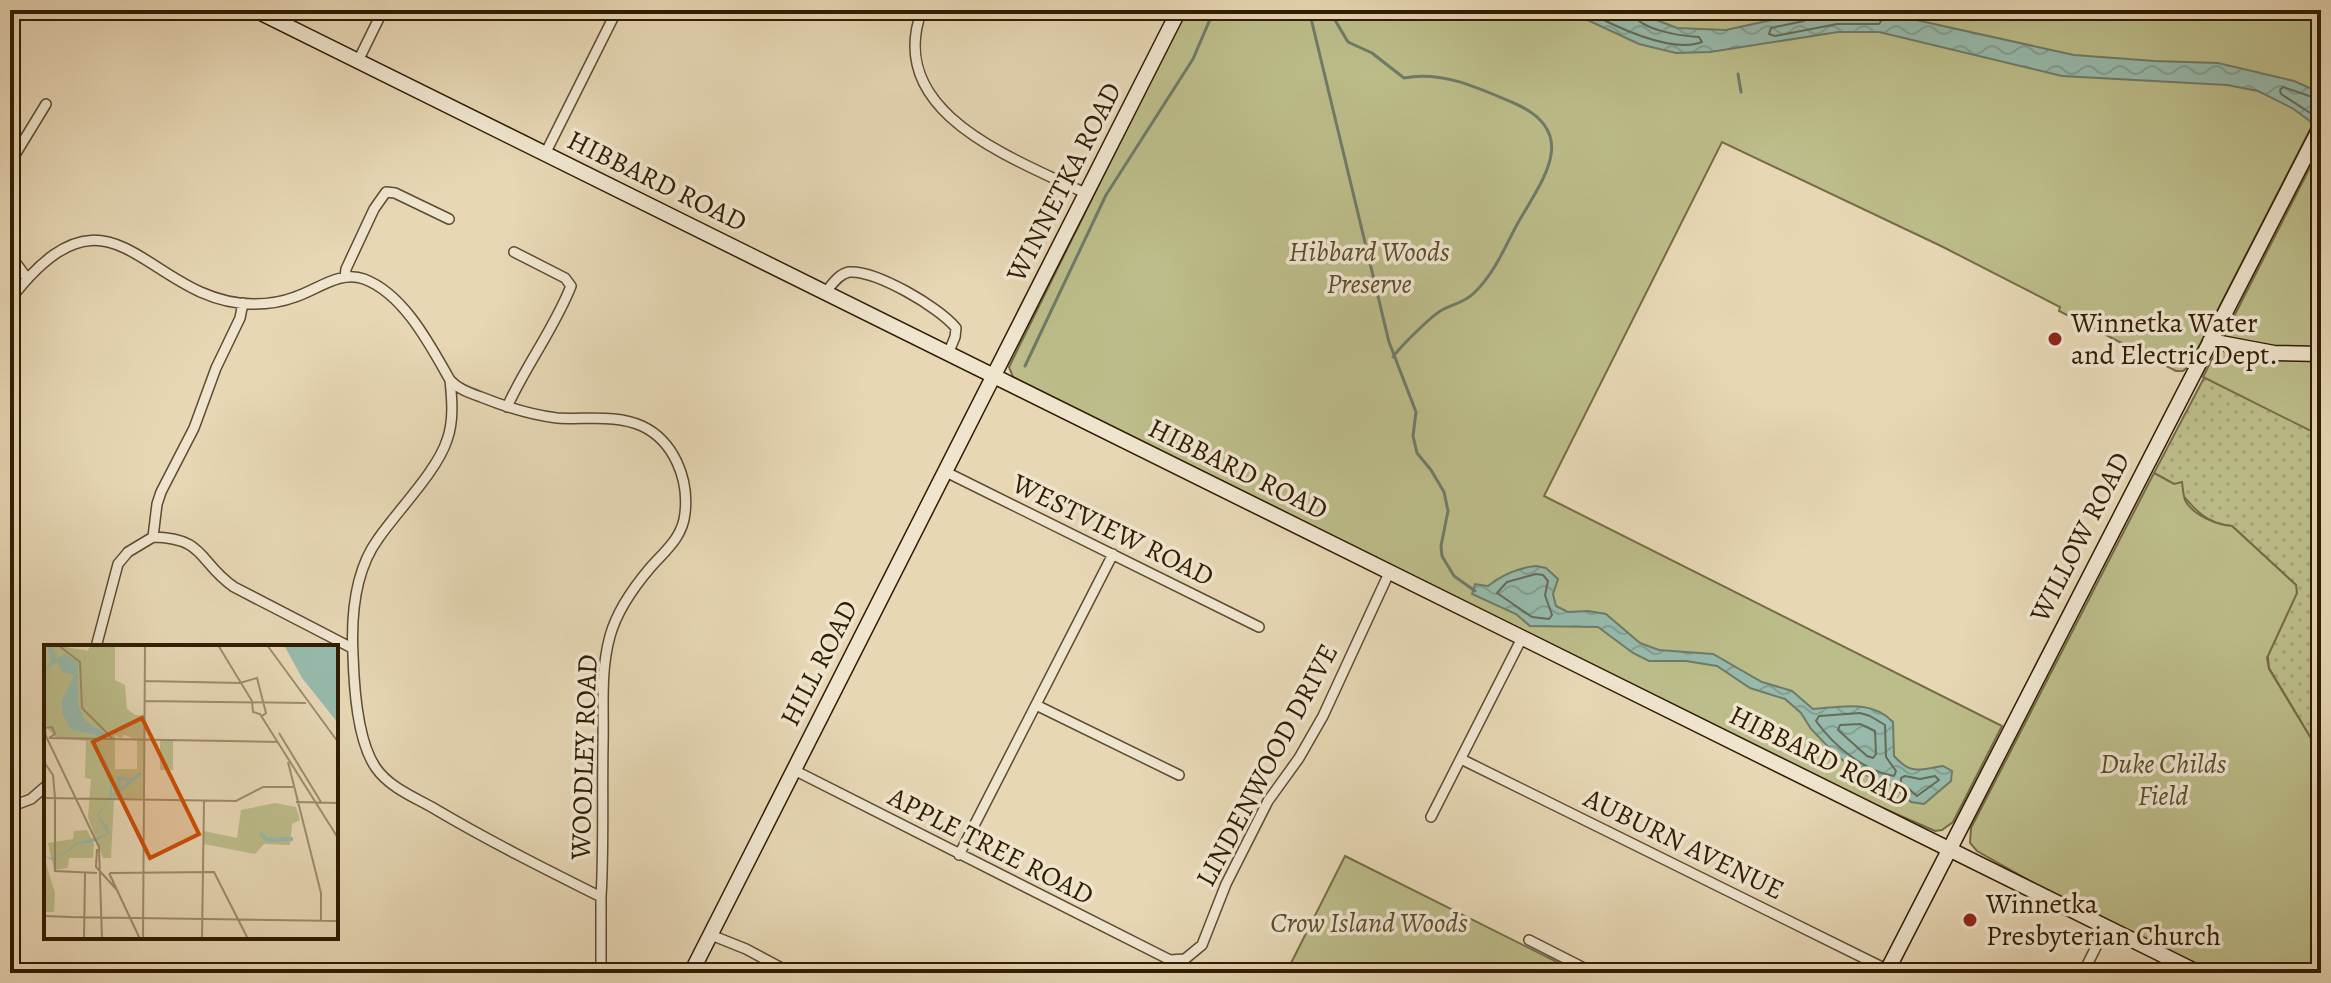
<svg xmlns="http://www.w3.org/2000/svg" width="2331" height="983" font-family="Alegreya,serif">
  <style>
    .grass { fill: url(#grass-dots); stroke: #766c46; stroke-width: 2 }
    .park { fill: #bcbd8a; stroke: #766c46; stroke-width: 2 }
    .water { fill: url(#water-waves); stroke: #6e7b68; stroke-width: 2 }
    .lines { fill: none; stroke-linecap: round; stroke-linejoin: round }
    .shore { stroke: #646b57; stroke-width: 2 }
    .stream { stroke: #6e7b68; stroke-width: 3 }
    .street-casing { stroke: #5e4b2f; stroke-width: 12 }
    .secondary-casing { stroke: #311c02; stroke-width: 17 }
    .street { stroke: #efe5cf; stroke-width: 9 }
    .secondary { stroke: #efe5cf; stroke-width: 14 }
    .poi-dot { fill: #8f2418; stroke: #efe5cf; stroke-width: 3 }
    .labels { text-anchor: middle; dominant-baseline: central; stroke-width: 7; stroke-linejoin: round; paint-order: stroke }
    .street-label { font-size: 28px; fill: #311c02; stroke: #efe5cf }
    .park-label { font-size: 28px; font-style: italic; fill: #5b4c2b; stroke: #efe5cf }
    .poi-label { font-size: 28px; fill: #311c02; stroke: #efe5cf; text-anchor: start }
    .inset-river { fill: none; stroke: #97baac; stroke-width: 4 }
    .inset-road { fill: none; stroke: #9e8c6d; stroke-width: 2 }
    .view { fill: #cd500a; fill-opacity: 0.15; stroke: #cd500a; stroke-width: 4 }
    .inset-edge { fill: none; stroke: #311c02; stroke-width: 4 }
  </style>
  <defs>
    <pattern id="grass-dots" width="8" height="8" patternUnits="userSpaceOnUse" patternTransform="scale(2)"><rect width="8" height="8" fill="#bcbd8a"/><path d="M2 2h.1M6 6h.1" fill="none" stroke="#a2a275" stroke-width="1.8" stroke-linecap="round"/></pattern>
    <pattern id="water-waves" width="16" height="10" patternUnits="userSpaceOnUse" patternTransform="scale(2)"><rect width="16" height="10" fill="#97baac"/><path d="M0 5q4-4 8 0t8 0" fill="none" stroke="#839f92"/></pattern>
  </defs>
  <rect width="100%" height="100%" fill="#e7d7b5"/>
  <filter id="stains"><feTurbulence type="fractalNoise" baseFrequency=".0025" numOctaves="4"/><feColorMatrix values="0 0 0 0 .2 0 0 0 0 .09 0 0 0 0 .02 0 0 0 .5 -.17"/></filter>
  <radialGradient id="worn" r=".72"><stop offset=".6" stop-color="#630" stop-opacity="0"/><stop offset="1" stop-color="#630" stop-opacity=".3"/></radialGradient>
  <!-- grass -->
  <path class="grass" d="M 2214,359 L 2321,391 L 2321,755 L 2269,668 L 2267,647 L 2296,585 L 2232,526 C 2204,524 2192,506 2176,487 C 2170,480 2161,477 2154,473 Z"/>
  <!-- park -->
  <path class="park" d="M 1185,10 L 2321,10 L 2321,108 L 2189,366 L 2183,371 L 2176,371 L 2059,311 L 2060,307 L 1941,246 L 1722,142 L 1544,496 L 2002,726 L 1953,822 L 1942,830 L 1935,831 L 1851,794 L 1013,377 L 1009,367 L 1011,363 Z
    M 2321,146 L 2321,436 L 2203,377 Z
    M 2154,473 L 2174,484 L 2182,482 C 2183,488 2183,497 2186,502 C 2195,516 2217,525 2232,526 L 2296,585 L 2297,593 L 2267,658 L 2269,669 L 2321,755 L 2321,973 L 2215,973 L 2048,891 L 1977,851 L 1970,843 L 1971,828 Z
    M 1345,856 L 1579,973 L 1286,973 Z"/>
  <!-- water -->
  <path class="water" d="M 1566,10 L 1631,10 L 1677,28 L 1726,30 L 1817,10 L 1871,10 L 2074,55 L 2155,61 L 2218,63 L 2294,81 L 2321,93 L 2321,129 L 2292,108 L 2258,91 L 2227,85 L 2062,76 L 1879,32 L 1838,32 L 1710,52 L 1676,53 L 1639,44 Z
    M 1536,566 L 1546,568 L 1558,579 L 1553,594 L 1556,606 L 1568,612 L 1588,611 L 1606,614 L 1640,643 L 1659,650 L 1713,654 L 1762,682 L 1792,691 L 1813,709 C 1840,707 1872,699 1893,722 L 1894,756 C 1912,776 1920,769 1943,766 L 1952,771 L 1951,781 L 1924,804 L 1911,802 L 1892,785 L 1858,772 L 1836,755 L 1811,729 L 1801,713 L 1785,699 L 1750,688 L 1717,666 L 1686,661 L 1649,661 L 1633,653 L 1598,627 L 1530,626 L 1516,614 L 1472,594 L 1475,584 L 1488,586 C 1503,574 1517,568 1536,566 Z"/>
  <g class="lines">
    <!-- shore -->
    <path class="shore" d="M 1584,10 C 1612,25 1671,54 1702,42 L 1699,37 C 1682,36 1635,30 1632,10
      M 1808,10 L 1804,21 L 1771,28 L 1769,34 L 1775,36 L 1837,24 L 1879,24 L 1882,20 L 1879,10
      M 2318,118 L 2281,94 L 2280,90 L 2283,87 L 2321,100
      M 1536,574 L 1543,575 L 1548,581 L 1545,595 L 1552,615 L 1549,619 L 1532,617 L 1497,593 L 1507,582 Z
      M 1860,713 L 1870,716 L 1885,725 L 1886,757 L 1896,771 L 1894,776 C 1864,771 1834,746 1816,721 L 1819,716 Z
      M 1860,724 L 1875,731 L 1876,754 L 1873,758 L 1867,756 L 1838,730 L 1840,725 Z
      M 1905,776 L 1920,779 L 1935,776 L 1939,780 L 1917,796 L 1901,782 L 1901,778 Z"/>
    <!-- stream -->
    <path class="stream" d="M 1309,10 L 1389,342 L 1416,412 L 1413,436 L 1417,453 L 1431,470 L 1444,492 L 1448,511 L 1441,546 L 1442,556 L 1454,576 L 1475,591
      M 1329,10 L 1348,42 L 1372,53 L 1404,78 C 1442,70 1481,89 1516,104 C 1580,133 1543,179 1519,221 C 1505,246 1495,273 1474,293 C 1464,303 1453,304 1442,310 C 1431,316 1400,347 1393,357
      M 1738,74 L 1741,92
      M 1025,366 L 1106,195 L 1193,59 L 1214,10"/>
    <!-- street casing -->
    <g class="street-casing">
      <path id="street" d="M 922,10 C 883,114 1016,159 1087,194
        M 358,61 L 383,10
        M 545,154 L 617,10
        M 10,163 L 46,104
        M 10,255 L 27,278
        M 345,277 L 346,269 L 374,209 L 386,192 L 395,193 L 449,219
        M 825,293 C 831,286 838,274 849,272 C 876,270 939,307 956,328 L 955,337 L 948,354
        M 10,300 C 113,164 146,303 253,304 C 267,304 282,302 295,297 C 317,290 340,270 364,279 C 404,294 430,345 450,380 C 458,389 470,393 481,397 C 506,407 531,415 557,418 C 585,420 616,414 642,426 C 674,441 689,479 685,513 C 683,537 665,551 650,568 C 633,588 617,611 610,636 C 600,672 604,709 603,745 C 602,796 604,847 601,897
        M 450,380 C 452,399 454,421 447,440 C 437,471 398,510 378,539 C 354,572 351,616 353,655 C 354,687 357,741 376,768 C 389,787 414,797 435,809 C 489,841 545,869 601,897 L 601,973
        M 507,407 C 526,365 554,329 571,286 L 565,278 L 514,252
        M 946,472 L 1259,627
        M 153,537 C 206,538 198,562 234,587 L 352,648
        M 96,647 L 118,564 L 128,552 L 153,537 L 157,504 L 161,492 L 194,428 L 216,368 L 240,318 L 243,303
        M 1036,705 L 1179,775
        M 1461,759 L 1888,970
        M 794,770 L 1170,960 L 1185,959 L 1202,945 L 1226,884 L 1268,801 L 1299,758 L 1323,716 L 1389,573
        M 10,807 L 31,799 L 46,786
        M 1431,817 L 1522,638
        M 959,855 L 1113,554
        M 711,935 L 746,949 L 791,973
        M 1529,940 L 1594,973
        M 2083,973 L 2106,927"/>
    </g>
    <!-- secondary casing -->
    <g class="secondary-casing">
      <path id="secondary" d="M 255,10 L 2199,973
        M 2210,341 L 2274,353 L 2321,354
        M 691,973 L 1179,10
        M 1886,973 L 2321,126"/>
    </g>
    <!-- street -->
    <use href="#street" class="street"/>
    <!-- secondary -->
    <use href="#secondary" class="secondary"/>
  </g>
  <!-- markers -->
  <g class="poi-dot">
    <circle cx="2055" cy="339" r="8"/>
    <circle cx="1970" cy="920" r="8"/>
  </g>
  <g class="labels">
    <!-- street labels -->
    <g class="street-label">
      <text transform="translate(657 181) rotate(26)">HIBBARD ROAD</text>
      <text transform="translate(1064 182) rotate(-63)">WINNETKA ROAD</text>
      <text transform="translate(1238 469) rotate(26)">HIBBARD ROAD</text>
      <text transform="translate(1113 530) rotate(26)">WESTVIEW ROAD</text>
      <text transform="translate(2080 537) rotate(-63)">WILLOW ROAD</text>
      <text transform="translate(819 663) rotate(-63)">HILL ROAD</text>
      <text transform="translate(1819 756) rotate(26)">HIBBARD ROAD</text>
      <text transform="translate(584 757) rotate(-88)">WOODLEY ROAD</text>
      <text transform="translate(1267 765) rotate(-62)">LINDENWOOD DRIVE</text>
      <text transform="translate(1684 844) rotate(26)">AUBURN AVENUE</text>
      <text transform="translate(991 846) rotate(27)">APPLE TREE ROAD</text>
    </g>
    <!-- park labels -->
    <g class="park-label">
      <text x="1369" y="252">Hibbard Woods<tspan x="1369" dy="32">Preserve</tspan></text>
      <text x="2163" y="764">Duke Childs<tspan x="2163" dy="32">Field</tspan></text>
      <text x="1369" y="923">Crow Island Woods</text>
    </g>
    <!-- poi labels -->
    <g class="poi-label">
      <text x="2071" y="323">Winnetka Water<tspan x="2071" dy="32">and Electric Dept.</tspan></text>
      <text x="1986" y="904">Winnetka<tspan x="1986" dy="32">Presbyterian Church</tspan></text>
    </g>
  </g>
  <!-- overview -->
  <g transform="translate(44 645)">
    <rect width="294" height="294" fill="#e7d7b5"/>
    <path d="M 15,0 L 42,7 L 48,0 L 71,0 L 71,35 L 81,40 L 83,64 L 91,70 L 77,94 L 47,72 ZM 231,158 L 252,162 L 256,175 L 248,179 L 246,200 L 220,199 L 211,209 L 160,199 L 160,186 L 193,193 L 197,165 ZM 0,212 L 11,248 L 10,267 L 0,267 Z" fill="#bcbd8a"/>
    <path d="M 0,0 L 42,5 L 42,64 L 71,65 L 71,124 L 93,124 L 93,95 L 78,89 L 91,70 L 100,70 L 100,153 L 70,154 L 67,213 L 59,213 L 44,172 L 47,134 L 41,133 L 42,96 L 12,93 L 0,80 ZM 116,96 L 129,96 L 129,125 L 116,125 ZM 43,185 L 50,199 L 49,213 L 25,213 L 24,223 L 10,225 L 4,198 L 29,194 L 30,186 Z" fill="#bcbd8a"/>
    <path d="M 3,0 L 8,0 L 13,14 L 20,9 L 34,17 L 34,60 L 41,76 L 60,88 L 55,98 L 68,130 L 68,151 L 54,171 L 64,182 L 65,189 L 47,198 L 34,199 L 10,216 L 0,211 L 12,214 L 32,198 L 64,189 L 53,170 L 65,155 L 67,132 L 52,90 L 28,85 L 18,68 L 18,55 L 30,30 L 18,27 L 13,17 L 0,26 L 7,16 ZM 240,0 L 294,0 L 294,78 L 258,33 Z" fill="#97baac"/>
    <path class="inset-river" d="M 74,147 L 75,133 L 88,135M 69,151 L 97,128M 216,188 L 223,195 L 249,194"/>
    <path class="inset-road" d="M 14,0 L 36,17 L 38,63 L 69,94M 174,0 L 208,56 L 209,67 L 216,69 L 294,193M 223,0 L 294,97M 101,36 L 196,38 L 213,33 L 222,68 L 218,71M 101,56 L 262,58M 0,87 L 55,202 L 58,294M 235,88 L 277,157M 2,92 L 1,83 L 8,82 L 11,89 L 5,93M 5,93 L 234,97M 0,117 L 9,130 L 11,153 L 11,226 L 53,228M 244,117 L 277,248 L 277,275M 0,153 L 192,156 L 219,142 L 249,142M 252,157 L 294,158M 53,204 L 52,222 L 73,245M 65,228 L 96,294M 66,228 L 170,227 L 204,294M 0,271 L 27,272M 24,272 L 294,276M 40,294 L 41,227M 99,294 L 101,0M 158,294 L 160,155"/>
    <path class="view" d="M 98,73 L 155,189 L 106,213 L 49,97 Z"/>
    <rect width="294" height="294" class="inset-edge"/>
  </g>
  <!-- margin -->
  <rect width="2331" height="983" fill="none" stroke="#e7d7b5" stroke-width="40"/>
  <rect x="12" y="12" width="2307" height="959" fill="none" stroke="#311c02" stroke-width="4"/>
  <rect x="20" y="20" width="2291" height="943" fill="none" stroke="#311c02" stroke-width="2"/>
  <rect width="100%" height="100%" filter="url(#stains)"/>
  <rect width="100%" height="100%" fill="url(#worn)"/>
</svg>
